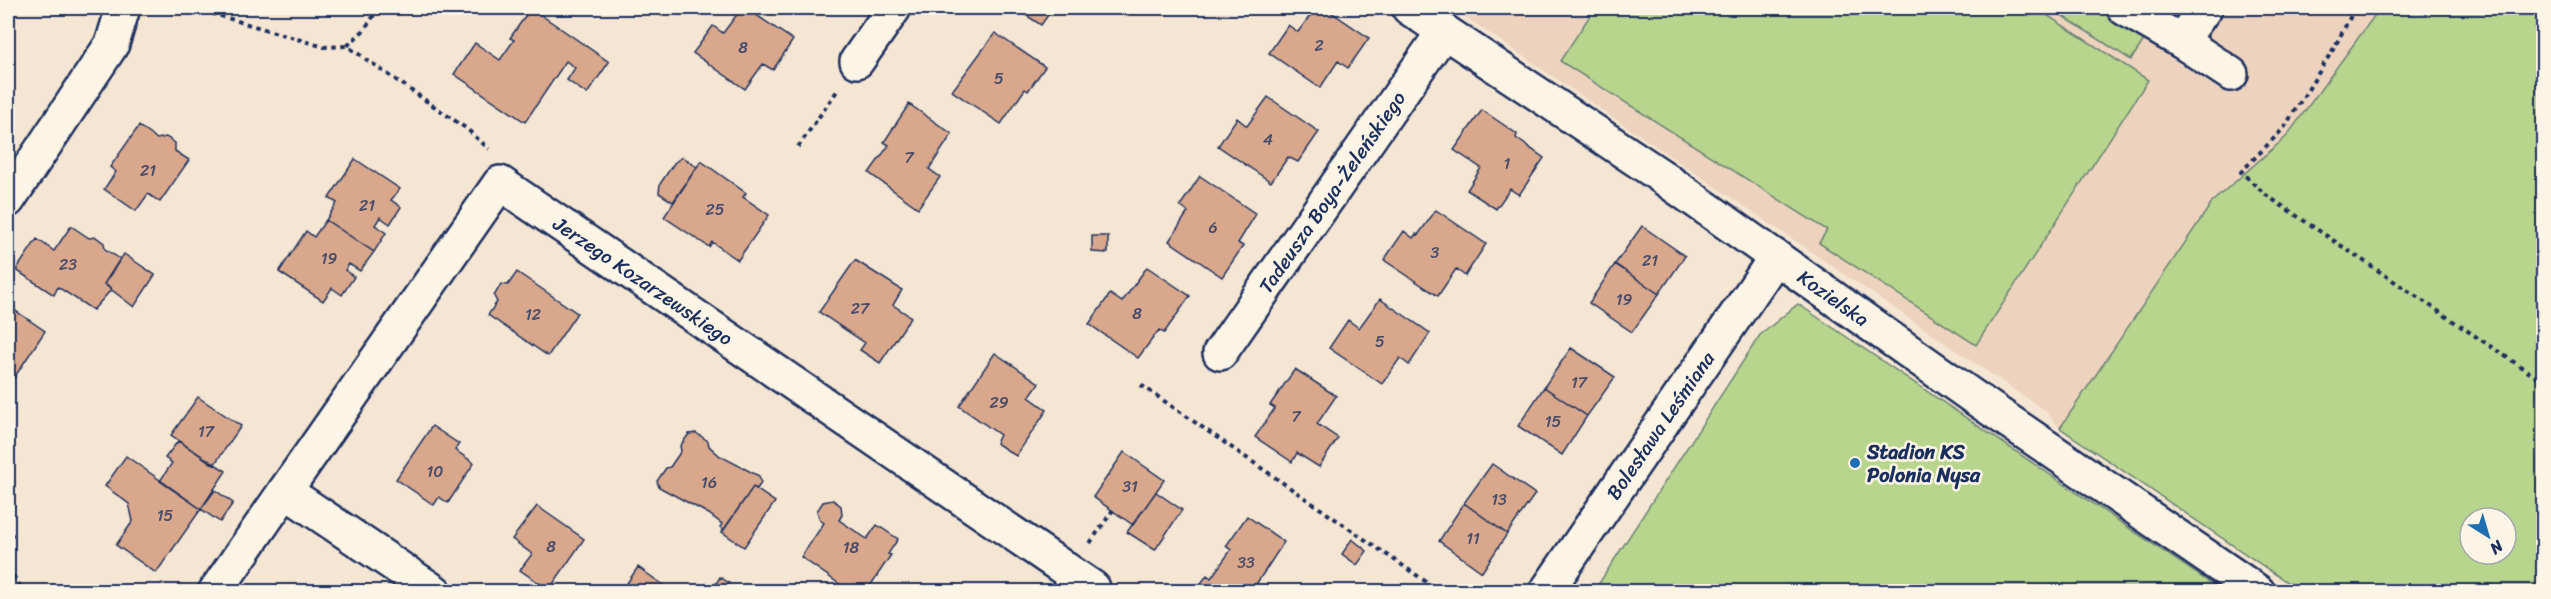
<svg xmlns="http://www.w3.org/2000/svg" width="2551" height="599" font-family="Sriracha,sans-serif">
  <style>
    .built { fill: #edd3be; fill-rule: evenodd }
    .green { fill: #b8d58d; stroke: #6a8276; stroke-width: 1.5; fill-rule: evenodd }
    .building { fill: #d9a88c; stroke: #1b2f5e; stroke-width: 1.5 }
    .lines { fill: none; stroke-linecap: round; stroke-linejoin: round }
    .minor-casing { stroke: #1b2f5e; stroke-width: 38 }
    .path { stroke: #1b2f5e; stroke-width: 4; stroke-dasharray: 4.5 4.5; stroke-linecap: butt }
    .minor { stroke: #fcf5e5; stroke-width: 33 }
    .poi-dot { fill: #1f6fb2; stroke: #fcf5e5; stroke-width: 2 }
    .labels { text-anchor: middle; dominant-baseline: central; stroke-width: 5; stroke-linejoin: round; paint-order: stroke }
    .number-label { font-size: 16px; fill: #4a4d6a }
    .street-label { font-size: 20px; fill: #1b2f5e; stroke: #fcf5e5 }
    .poi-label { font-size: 20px; font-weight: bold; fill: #1b2f5e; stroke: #fcf5e5; text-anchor: start }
  </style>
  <rect width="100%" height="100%" fill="#f5e6d3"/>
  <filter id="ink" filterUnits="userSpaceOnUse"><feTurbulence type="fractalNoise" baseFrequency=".0167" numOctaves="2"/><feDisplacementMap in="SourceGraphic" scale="12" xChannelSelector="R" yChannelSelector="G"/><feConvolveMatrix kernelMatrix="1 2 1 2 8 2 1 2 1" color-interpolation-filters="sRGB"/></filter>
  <g filter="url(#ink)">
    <!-- built -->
    <path class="built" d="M 1452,8 L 2543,8 L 2543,591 L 2300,591 L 2060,428 L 2044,410 ZM 2470,518 L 2506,518 L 2506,554 L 2470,554 Z"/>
    <!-- green -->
    <path class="green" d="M 1595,8 L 2036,8 L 2148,80 L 1976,345 L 1819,243 L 1827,230 L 1560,61 Z
      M 2050,8 L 2101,8 L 2146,37 L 2131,60 Z
      M 2380,8 L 2543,8 L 2543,591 L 2300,591 L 2060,428 L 2213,201 L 2286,137 ZM 2470,518 L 2506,518 L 2506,554 L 2470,554 Z
      M 1798,304 L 2222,591 L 1594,591 L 1760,335 Z"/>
    <!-- building -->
    <path class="building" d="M 531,8 L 609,62 L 587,94 L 567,80 L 575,68 L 566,61 L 525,122 L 454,74 L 475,43 L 500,60 L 514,40 L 510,38 Z
      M 742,8 L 746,8 L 793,40 L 773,70 L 763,64 L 745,89 L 693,53 L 713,26 L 723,33 Z
      M 1015,8 L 1053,8 L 1041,25 Z
      M 1316,8 L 1325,8 L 1369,38 L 1348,68 L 1338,61 L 1320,88 L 1269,53 L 1288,25 L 1298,32 Z
      M 995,33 L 1045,67 L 1028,91 L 1025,89 L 1001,124 L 952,91 Z
      M 1268,97 L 1319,132 L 1298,162 L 1288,157 L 1271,182 L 1218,146 L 1237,118 L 1247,126 Z
      M 909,104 L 952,134 L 929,169 L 940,177 L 918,208 L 869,173 L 889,145 L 884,142 Z
      M 1482,110 L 1517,134 L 1516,138 L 1544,158 L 1519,195 L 1510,189 L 1496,209 L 1467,190 L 1481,168 L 1454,150 Z
      M 139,126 L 157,139 L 166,137 L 175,143 L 175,151 L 189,160 L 160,202 L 148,194 L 136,211 L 104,189 L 116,172 L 110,167 Z
      M 682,157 L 697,167 L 673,202 L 659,193 L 660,184 L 674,163 Z
      M 355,159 L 400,189 L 391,200 L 401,207 L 390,224 L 380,217 L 375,225 L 386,233 L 374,252 L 326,220 L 337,203 L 329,198 Z
      M 701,161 L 746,193 L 743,197 L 769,215 L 738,260 L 712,242 L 709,247 L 664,217 Z
      M 1200,176 L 1256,214 L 1238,243 L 1243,246 L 1222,277 L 1169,241 L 1188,212 L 1180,206 Z
      M 1436,210 L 1486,244 L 1465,276 L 1456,269 L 1438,296 L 1384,260 L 1404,231 L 1413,238 L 1416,234 L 1418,235 Z
      M 326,220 L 374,252 L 360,271 L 349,264 L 345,270 L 354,277 L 342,295 L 332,288 L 323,301 L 279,272 L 306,231 L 314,237 Z
      M 71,226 L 89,238 L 96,237 L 104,243 L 105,249 L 120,259 L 104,284 L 111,288 L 110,291 L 93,310 L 58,287 L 54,295 L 16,270 L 37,239 L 54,251 Z
      M 1642,226 L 1685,256 L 1659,294 L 1615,264 Z
      M 1092,236 L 1108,236 L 1108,253 L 1092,252 Z
      M 124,254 L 155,275 L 134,307 L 104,284 Z
      M 855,260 L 902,290 L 893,305 L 911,317 L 880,363 L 860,350 L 865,343 L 819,312 Z
      M 1615,264 L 1659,294 L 1632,332 L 1589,303 Z
      M 1147,267 L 1190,296 L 1164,333 L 1159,330 L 1138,358 L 1089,324 L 1110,294 L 1122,302 Z
      M 517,272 L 577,313 L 548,356 L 488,315 L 497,302 L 494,296 L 501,284 L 508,285 Z
      M 1380,299 L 1430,333 L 1409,365 L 1400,358 L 1382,384 L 1329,348 L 1348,320 L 1359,328 Z
      M 10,307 L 45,331 L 12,381 L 8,377 L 8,311 Z
      M 1571,348 L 1615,377 L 1587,416 L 1544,387 Z
      M 995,353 L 1039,383 L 1029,397 L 1047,410 L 1016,456 L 996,443 L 1000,435 L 959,406 Z
      M 1295,369 L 1336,396 L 1317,424 L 1338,438 L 1319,467 L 1297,453 L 1292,462 L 1255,437 L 1275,408 L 1270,405 Z
      M 1544,387 L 1587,416 L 1562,455 L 1518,426 Z
      M 198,397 L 241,426 L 214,465 L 171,435 Z
      M 432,426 L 459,444 L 455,450 L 474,463 L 448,503 L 439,497 L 434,505 L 396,479 Z
      M 696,433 L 708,441 L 709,446 L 720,456 L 759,476 L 761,483 L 757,489 L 753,487 L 724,530 L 720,527 L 722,524 L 709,514 L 659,487 L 657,481 L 666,468 L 670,467 L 681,451 L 680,446 L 689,434 Z
      M 178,441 L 226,471 L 201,509 L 160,481 L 172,463 L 165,458 Z
      M 1124,452 L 1164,480 L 1133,525 L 1093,497 Z
      M 126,456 L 201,509 L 156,573 L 116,545 L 133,521 L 129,504 L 105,486 Z
      M 1492,464 L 1535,494 L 1507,534 L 1464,503 Z
      M 753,487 L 775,502 L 744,547 L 722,532 Z
      M 215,490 L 233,503 L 220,522 L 201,509 Z
      M 1156,492 L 1182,510 L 1155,550 L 1127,532 Z
      M 833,500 L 841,506 L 842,515 L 839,520 L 867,539 L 877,525 L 898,539 L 888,554 L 891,555 L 866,592 L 851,592 L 801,557 L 824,523 L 820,520 L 817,511 L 823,502 Z
      M 1464,503 L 1507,534 L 1482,572 L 1439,541 Z
      M 537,506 L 584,539 L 549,590 L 520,570 L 532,554 L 512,539 Z
      M 1247,516 L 1284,542 L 1251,592 L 1193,592 L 1192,587 L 1200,585 L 1207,575 L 1211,578 L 1231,550 L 1226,546 Z
      M 1352,539 L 1367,551 L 1357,565 L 1342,554 Z
      M 638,567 L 673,592 L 621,592 Z
      M 720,577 L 729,583 L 723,592 L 711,592 Z"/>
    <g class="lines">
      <!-- minor casing -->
      <g class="minor-casing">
        <g id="minor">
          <path id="s1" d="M 1409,8 L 1658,174 L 1972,396 L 2258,592"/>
          <path d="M 2124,8 L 2181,41 L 2205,8"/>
          <path d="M 2181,41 L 2231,74"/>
          <path d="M 857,61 L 894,8"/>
          <path d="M 8,200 L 112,44 L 123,8"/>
          <path id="s2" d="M 1220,353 L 1444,31"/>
          <path id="s3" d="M 285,491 L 500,183 L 1093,588 L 1091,592"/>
          <path d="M 215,592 L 285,491 L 435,592"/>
          <path id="s4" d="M 1546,592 L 1776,257"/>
        </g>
      </g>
      <!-- path -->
      <path class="path" d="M 194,8 L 324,47 L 347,46
        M 379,8 L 364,30 L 347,46 L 467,129 L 489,149
        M 2355,8 L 2334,48 L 2284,128 L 2241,172 L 2266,195 L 2539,379
        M 798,147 L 837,91
        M 1141,385 L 1441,592
        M 8,525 L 12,535 L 8,555
        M 1090,543 L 1113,510
        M 8,568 L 24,592"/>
      <!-- minor -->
      <use href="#minor" class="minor"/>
    </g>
  </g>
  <!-- markers -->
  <circle class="poi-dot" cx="1855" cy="463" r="6"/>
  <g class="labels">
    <!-- number labels -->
    <g class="number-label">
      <text x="1319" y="45">2</text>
      <text x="743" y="47">8</text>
      <text x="999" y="78">5</text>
      <text x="1268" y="139">4</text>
      <text x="909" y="157">7</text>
      <text x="1507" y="163">1</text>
      <text x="148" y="170">21</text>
      <text x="367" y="205">21</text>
      <text x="715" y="209">25</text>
      <text x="1213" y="227">6</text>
      <text x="1435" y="252">3</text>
      <text x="329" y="258">19</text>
      <text x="1650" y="260">21</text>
      <text x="68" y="264">23</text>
      <text x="1624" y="299">19</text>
      <text x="860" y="308">27</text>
      <text x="1137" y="313">8</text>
      <text x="533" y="314">12</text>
      <text x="1380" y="341">5</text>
      <text x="1579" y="382">17</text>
      <text x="999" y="402">29</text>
      <text x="1296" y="416">7</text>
      <text x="1553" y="421">15</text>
      <text x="206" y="431">17</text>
      <text x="435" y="471">10</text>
      <text x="709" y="482">16</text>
      <text x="1130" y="486">31</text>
      <text x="1499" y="499">13</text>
      <text x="165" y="515">15</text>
      <text x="1473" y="538">11</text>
      <text x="551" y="546">8</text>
      <text x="851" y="547">18</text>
      <text x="1246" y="562">33</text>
    </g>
    <!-- street labels -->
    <g class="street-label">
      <text stroke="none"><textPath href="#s2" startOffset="196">Tadeusza Boya-Żeleńskiego</textPath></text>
      <text stroke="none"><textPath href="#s3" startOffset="549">Jerzego Kozarzewskiego</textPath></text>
      <text stroke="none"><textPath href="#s1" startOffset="514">Kozielska</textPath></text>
      <text stroke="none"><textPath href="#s4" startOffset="202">Bolesława Leśmiana</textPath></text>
    </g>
    <!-- poi labels -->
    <g class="poi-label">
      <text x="1867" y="452">Stadion KS<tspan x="1867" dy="23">Polonia Nysa</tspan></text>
    </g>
  </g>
  <!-- margin -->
  <rect width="2551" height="599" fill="none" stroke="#fcf5e5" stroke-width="30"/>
  <rect x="15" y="15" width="2521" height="569" fill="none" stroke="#1b2f5e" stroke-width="2" filter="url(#ink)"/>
  <!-- north arrow -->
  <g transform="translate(2488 536) rotate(143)"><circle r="28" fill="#fcf5e5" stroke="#a2a6af" stroke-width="1.5"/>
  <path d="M0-4.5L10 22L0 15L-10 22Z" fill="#1f6fb2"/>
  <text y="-9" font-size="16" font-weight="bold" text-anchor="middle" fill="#1b2f5e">N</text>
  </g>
</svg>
